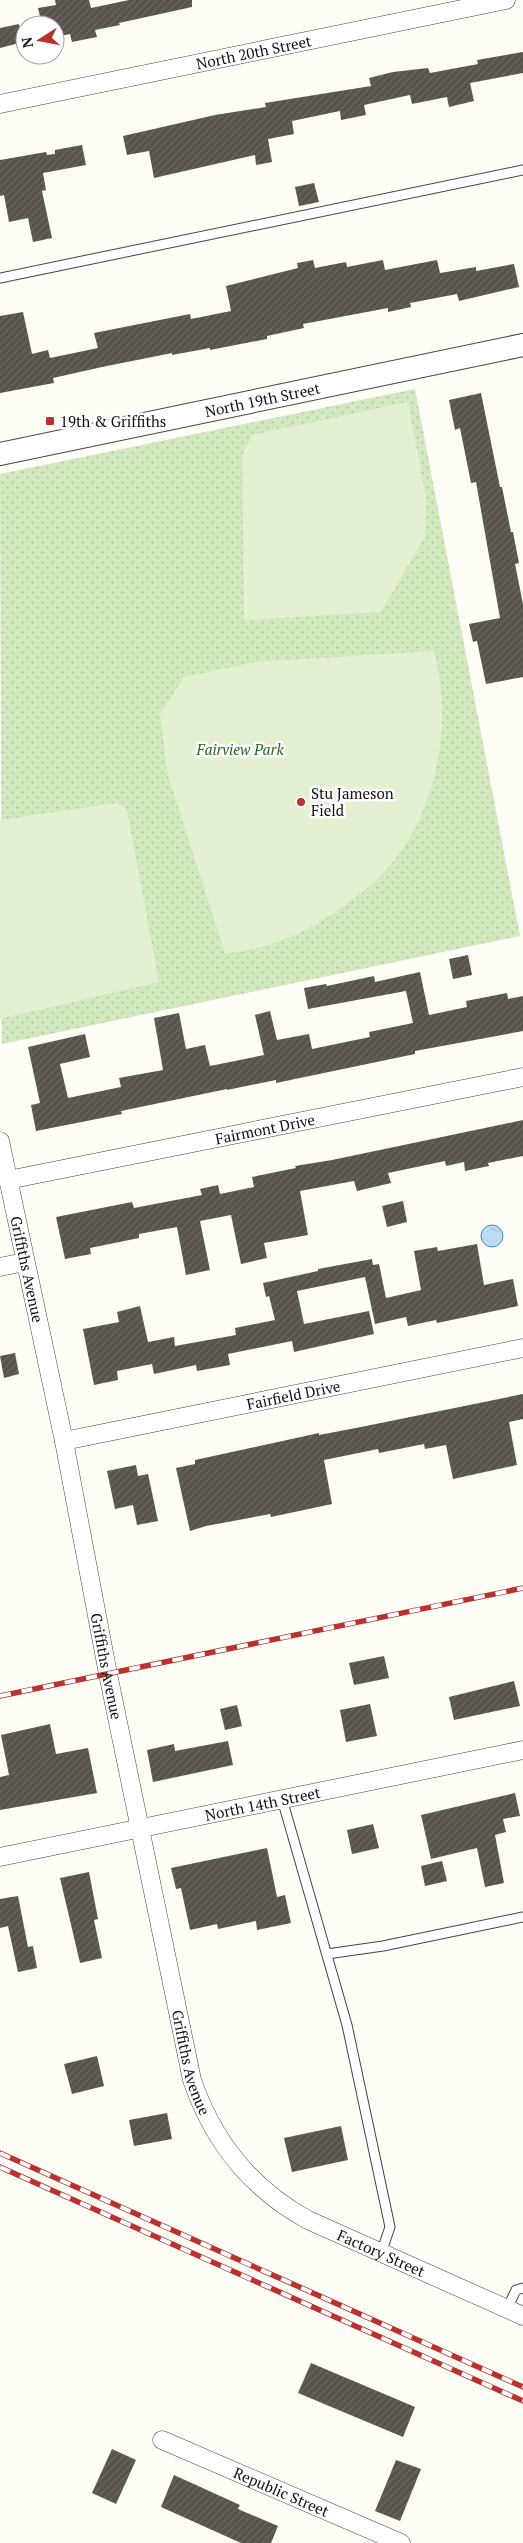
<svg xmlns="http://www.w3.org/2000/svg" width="523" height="2543" font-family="'PT Serif',serif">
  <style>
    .park { fill: url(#park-dots) }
    .pitch { fill: #e3f0d1 }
    .water { fill: url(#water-ripples); stroke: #488cc5 }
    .building { fill: url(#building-hatch) }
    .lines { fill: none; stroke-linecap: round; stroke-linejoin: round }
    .service-casing { stroke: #444; stroke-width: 11 }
    .minor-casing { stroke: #444; stroke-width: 19 }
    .tertiary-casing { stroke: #444; stroke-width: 24 }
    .service { stroke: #fff; stroke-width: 9 }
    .minor { stroke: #fff; stroke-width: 18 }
    .tertiary { stroke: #fff; stroke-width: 22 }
    .rail-casing { stroke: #b93230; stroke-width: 5.5 }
    .rail { stroke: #fff; stroke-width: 4; stroke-dasharray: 11; stroke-linecap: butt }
    .poi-dot { fill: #b93230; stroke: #fff; stroke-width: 2 }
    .labels { text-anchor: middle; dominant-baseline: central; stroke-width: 5; stroke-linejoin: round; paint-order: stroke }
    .street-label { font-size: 15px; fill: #111; stroke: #fff }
    .poi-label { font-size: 15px; fill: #111; stroke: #fff; text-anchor: start }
    .park-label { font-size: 15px; font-style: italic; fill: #2d6524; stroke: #fff }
  </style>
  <defs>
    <pattern id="park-dots" width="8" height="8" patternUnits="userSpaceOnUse" patternTransform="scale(1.25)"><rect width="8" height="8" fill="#d2e8bf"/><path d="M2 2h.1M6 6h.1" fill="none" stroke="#b3c6a3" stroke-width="1.8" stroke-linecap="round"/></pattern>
    <pattern id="water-ripples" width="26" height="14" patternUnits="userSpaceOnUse" patternTransform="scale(1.25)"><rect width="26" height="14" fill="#bcdbf3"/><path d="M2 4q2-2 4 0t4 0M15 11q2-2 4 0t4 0" fill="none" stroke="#a1bbcf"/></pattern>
    <pattern id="building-hatch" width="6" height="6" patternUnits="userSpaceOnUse" patternTransform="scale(1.25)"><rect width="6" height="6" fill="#59534d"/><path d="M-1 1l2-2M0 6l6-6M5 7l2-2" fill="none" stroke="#6c6762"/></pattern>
  </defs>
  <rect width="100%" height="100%" fill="#fefdf5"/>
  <!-- park -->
  <path class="park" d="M 415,389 L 520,936 L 2,1044 L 0,474 Z"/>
  <!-- pitch -->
  <path class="pitch" d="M 408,402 L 426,497 L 425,537 L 381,612 L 244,620 L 242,456 L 252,435 Z
    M 434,651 C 453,724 438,812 387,869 C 372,886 353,900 334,913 C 303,934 264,951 225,953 L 168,776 L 160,714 L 184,677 L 256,662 Z
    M 117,803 L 127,810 L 159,982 L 0,1019 L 0,820 Z"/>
  <!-- water -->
  <path class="water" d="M481 1236a11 11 0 1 1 22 0a11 11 0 1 1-22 0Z"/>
  <!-- building -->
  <path class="building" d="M 55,0 L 89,0 L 91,8 L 129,0 L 192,0 L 192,7 L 119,23 L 120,25 L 95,30 L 97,37 L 72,42 L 70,34 L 55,37 L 55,25 L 42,25 L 38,8 L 56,5 Z
    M 19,24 L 23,42 L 0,48 L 0,28 Z
    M 523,52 L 523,73 L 470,83 L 474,101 L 449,107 L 447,97 L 412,104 L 410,95 L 364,105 L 366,115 L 341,120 L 340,111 L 292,121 L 294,134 L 268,139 L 272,162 L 256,165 L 255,155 L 154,178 L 149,151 L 127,155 L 123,136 L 215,115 L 266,107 L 265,103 L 371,86 L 369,78 L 393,72 L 428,68 L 430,73 L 478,64 L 477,60 Z
    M 82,145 L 86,165 L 43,173 L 46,190 L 42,191 L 52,238 L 33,242 L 28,218 L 9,222 L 4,195 L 0,196 L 0,160 L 46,152 L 47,155 L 55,154 L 55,150 Z
    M 314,183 L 319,202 L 299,206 L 295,187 Z
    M 313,260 L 315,268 L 346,262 L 347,267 L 383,260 L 385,270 L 437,260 L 440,273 L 476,267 L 476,271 L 514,264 L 519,287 L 459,301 L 457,294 L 410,303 L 411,307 L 388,312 L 388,308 L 303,324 L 304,328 L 267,336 L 267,339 L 210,350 L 210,348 L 172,355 L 172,353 L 102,367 L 53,378 L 54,383 L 0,393 L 0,316 L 23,312 L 32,354 L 48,350 L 50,358 L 98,348 L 94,333 L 190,314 L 191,319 L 231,311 L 226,286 L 298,268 L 297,263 Z
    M 481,393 L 500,487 L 502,487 L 511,532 L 513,532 L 519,563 L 515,564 L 523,604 L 523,677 L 486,684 L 477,641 L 473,642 L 469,624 L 500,618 L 476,482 L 471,483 L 460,428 L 455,430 L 449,400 Z
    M 468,955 L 472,975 L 453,979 L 449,959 Z
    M 420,972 L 429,1015 L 467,1007 L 466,1001 L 507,993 L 508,999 L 523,996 L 523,1031 L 415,1051 L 415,1054 L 276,1083 L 276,1080 L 227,1090 L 227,1089 L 121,1111 L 122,1114 L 36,1131 L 31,1105 L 40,1103 L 28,1047 L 85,1034 L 90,1057 L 60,1064 L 68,1098 L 121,1087 L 119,1078 L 163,1070 L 154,1018 L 179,1013 L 186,1049 L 205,1045 L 210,1066 L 264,1055 L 255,1015 L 270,1011 L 277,1040 L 309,1034 L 312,1049 L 370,1037 L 369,1032 L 413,1023 L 406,991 L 308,1009 L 304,988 L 326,984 L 327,986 L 374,976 L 375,982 Z
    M 523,1120 L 523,1156 L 488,1163 L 489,1166 L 465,1171 L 464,1162 L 446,1166 L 445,1161 L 388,1173 L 391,1183 L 357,1191 L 354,1181 L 300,1191 L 308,1235 L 264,1243 L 267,1258 L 241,1264 L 231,1215 L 200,1221 L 210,1270 L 186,1275 L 177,1227 L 139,1234 L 139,1238 L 90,1248 L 91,1254 L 65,1259 L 56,1217 L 132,1202 L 134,1208 L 202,1195 L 200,1189 L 218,1185 L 220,1194 L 254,1187 L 252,1177 L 296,1168 L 295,1166 L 332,1160 Z
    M 403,1201 L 407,1222 L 387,1227 L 382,1206 Z
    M 477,1244 L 484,1285 L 513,1279 L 518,1306 L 437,1323 L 436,1320 L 408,1326 L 406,1317 L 375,1324 L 365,1277 L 297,1291 L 304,1324 L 369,1311 L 374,1334 L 294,1352 L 292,1341 L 228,1354 L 230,1365 L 197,1371 L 196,1365 L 154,1374 L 152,1364 L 117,1371 L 118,1380 L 94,1385 L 83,1329 L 119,1322 L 117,1312 L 140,1306 L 148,1342 L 174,1337 L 175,1346 L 236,1335 L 235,1328 L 275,1320 L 269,1296 L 266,1297 L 263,1283 L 318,1271 L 318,1269 L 372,1259 L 373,1265 L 379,1264 L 386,1298 L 421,1290 L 414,1251 L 437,1247 L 438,1251 Z
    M 15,1353 L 19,1374 L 4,1378 L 0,1356 Z
    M 523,1394 L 523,1419 L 509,1422 L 517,1465 L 453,1479 L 446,1445 L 425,1449 L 424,1444 L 379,1453 L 378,1449 L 324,1460 L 332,1504 L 271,1517 L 270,1514 L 206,1526 L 190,1531 L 176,1468 L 195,1464 L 195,1460 L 319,1433 L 319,1435 L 361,1427 Z
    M 136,1465 L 138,1476 L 148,1474 L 158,1521 L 137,1525 L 133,1505 L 115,1509 L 107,1471 Z
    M 384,1656 L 389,1678 L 354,1685 L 349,1663 Z
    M 514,1681 L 520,1706 L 454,1720 L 449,1697 Z
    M 370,1704 L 377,1736 L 346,1742 L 340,1710 Z
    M 237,1705 L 242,1726 L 225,1730 L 220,1709 Z
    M 50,1724 L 56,1754 L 88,1748 L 97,1793 L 0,1810 L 0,1777 L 9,1775 L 1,1735 Z
    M 228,1741 L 233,1765 L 153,1782 L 147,1750 L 174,1744 L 175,1751 Z
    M 515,1793 L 520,1816 L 503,1819 L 506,1832 L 495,1835 L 504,1883 L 485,1887 L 477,1848 L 431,1859 L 421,1815 Z
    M 373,1824 L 379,1848 L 352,1854 L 347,1830 Z
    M 267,1848 L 277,1897 L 285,1895 L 291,1923 L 257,1930 L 256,1921 L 218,1929 L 217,1924 L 190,1930 L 181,1888 L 176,1889 L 171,1868 Z
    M 442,1861 L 447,1881 L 425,1886 L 421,1866 Z
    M 89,1872 L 98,1919 L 94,1920 L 102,1958 L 80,1963 L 60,1878 Z
    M 18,1896 L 28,1947 L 33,1946 L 37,1968 L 18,1972 L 8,1926 L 0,1928 L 0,1899 Z
    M 97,2056 L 104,2086 L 72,2094 L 64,2064 Z
    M 167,2113 L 172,2139 L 134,2146 L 129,2120 Z
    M 341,2126 L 348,2160 L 292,2172 L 284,2138 Z
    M 311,2363 L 415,2407 L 403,2437 L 298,2393 Z
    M 112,2449 L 136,2460 L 116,2504 L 92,2493 Z
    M 396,2460 L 421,2469 L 400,2521 L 375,2511 Z
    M 174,2475 L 240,2505 L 238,2509 L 278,2526 L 271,2543 L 241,2543 L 161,2507 Z"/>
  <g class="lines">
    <!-- service casing -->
    <g class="service-casing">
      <path id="service" d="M 0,278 L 523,170
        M 282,1799 L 347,2025 L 390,2227 L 381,2253
        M 327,1954 L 383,1946 L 523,1917
        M 507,2309 L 516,2290 L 523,2288"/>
    </g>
    <!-- minor casing -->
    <g class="minor-casing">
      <g id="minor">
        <path id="s1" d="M 0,104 L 506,0"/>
        <path id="s2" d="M 0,1141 L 64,1441 L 108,1674 L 192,2080 C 213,2141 251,2189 308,2220 L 523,2316"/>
        <path id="s3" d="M 8,1180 L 523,1077"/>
        <path d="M 0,1267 L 25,1262"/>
        <path id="s4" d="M 64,1441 L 523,1348"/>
        <path id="s5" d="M 0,1857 L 523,1750"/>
        <path id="s6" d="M 162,2440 L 401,2543"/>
      </g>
    </g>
    <!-- tertiary casing -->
    <g class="tertiary-casing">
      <g id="tertiary">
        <path id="s7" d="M 0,454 L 523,345"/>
      </g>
    </g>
    <!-- service -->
    <use href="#service" class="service"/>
    <!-- minor -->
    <use href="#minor" class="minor"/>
    <!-- tertiary -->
    <use href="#tertiary" class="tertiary"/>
    <!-- rail casing -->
    <g class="rail-casing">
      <path id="rail" d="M 0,1696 L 523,1588
        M 0,2153 L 523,2387
        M 0,2167 L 523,2401"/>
    </g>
    <!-- rail -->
    <use href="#rail" class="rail"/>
  </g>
  <!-- markers -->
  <g class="poi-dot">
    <rect x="45" y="416" width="10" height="10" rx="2.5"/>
    <circle cx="301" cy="802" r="5"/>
  </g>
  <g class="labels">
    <!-- street labels -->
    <g class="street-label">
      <text stroke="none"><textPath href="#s1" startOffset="259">North 20th Street</textPath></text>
      <text stroke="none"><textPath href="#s7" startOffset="268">North 19th Street</textPath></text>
      <text stroke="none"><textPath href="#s3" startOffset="262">Fairmont Drive</textPath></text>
      <text stroke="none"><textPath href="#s2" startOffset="131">Griffiths Avenue</textPath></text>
      <text stroke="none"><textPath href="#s4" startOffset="234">Fairfield Drive</textPath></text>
      <text stroke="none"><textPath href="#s2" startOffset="536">Griffiths Avenue</textPath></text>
      <text stroke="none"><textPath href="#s5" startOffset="268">North 14th Street</textPath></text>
      <text stroke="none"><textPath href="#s2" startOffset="941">Griffiths Avenue</textPath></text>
      <text stroke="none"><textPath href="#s2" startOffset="1225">Factory Street</textPath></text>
      <text stroke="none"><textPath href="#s6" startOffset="130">Republic Street</textPath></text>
    </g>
    <!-- poi labels -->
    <g class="poi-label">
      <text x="60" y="421">19th &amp; Griffiths</text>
      <text x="311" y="793">Stu Jameson<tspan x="311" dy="17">Field</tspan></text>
    </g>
    <!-- park labels -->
    <g class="park-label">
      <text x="240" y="749">Fairview Park</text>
    </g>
  </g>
  <!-- north arrow -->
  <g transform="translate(40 40) rotate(259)"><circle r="24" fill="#ffffff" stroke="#a0a0a0"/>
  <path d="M0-4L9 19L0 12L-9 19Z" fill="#b93230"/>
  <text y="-8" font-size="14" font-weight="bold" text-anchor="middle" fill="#111111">N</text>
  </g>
</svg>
